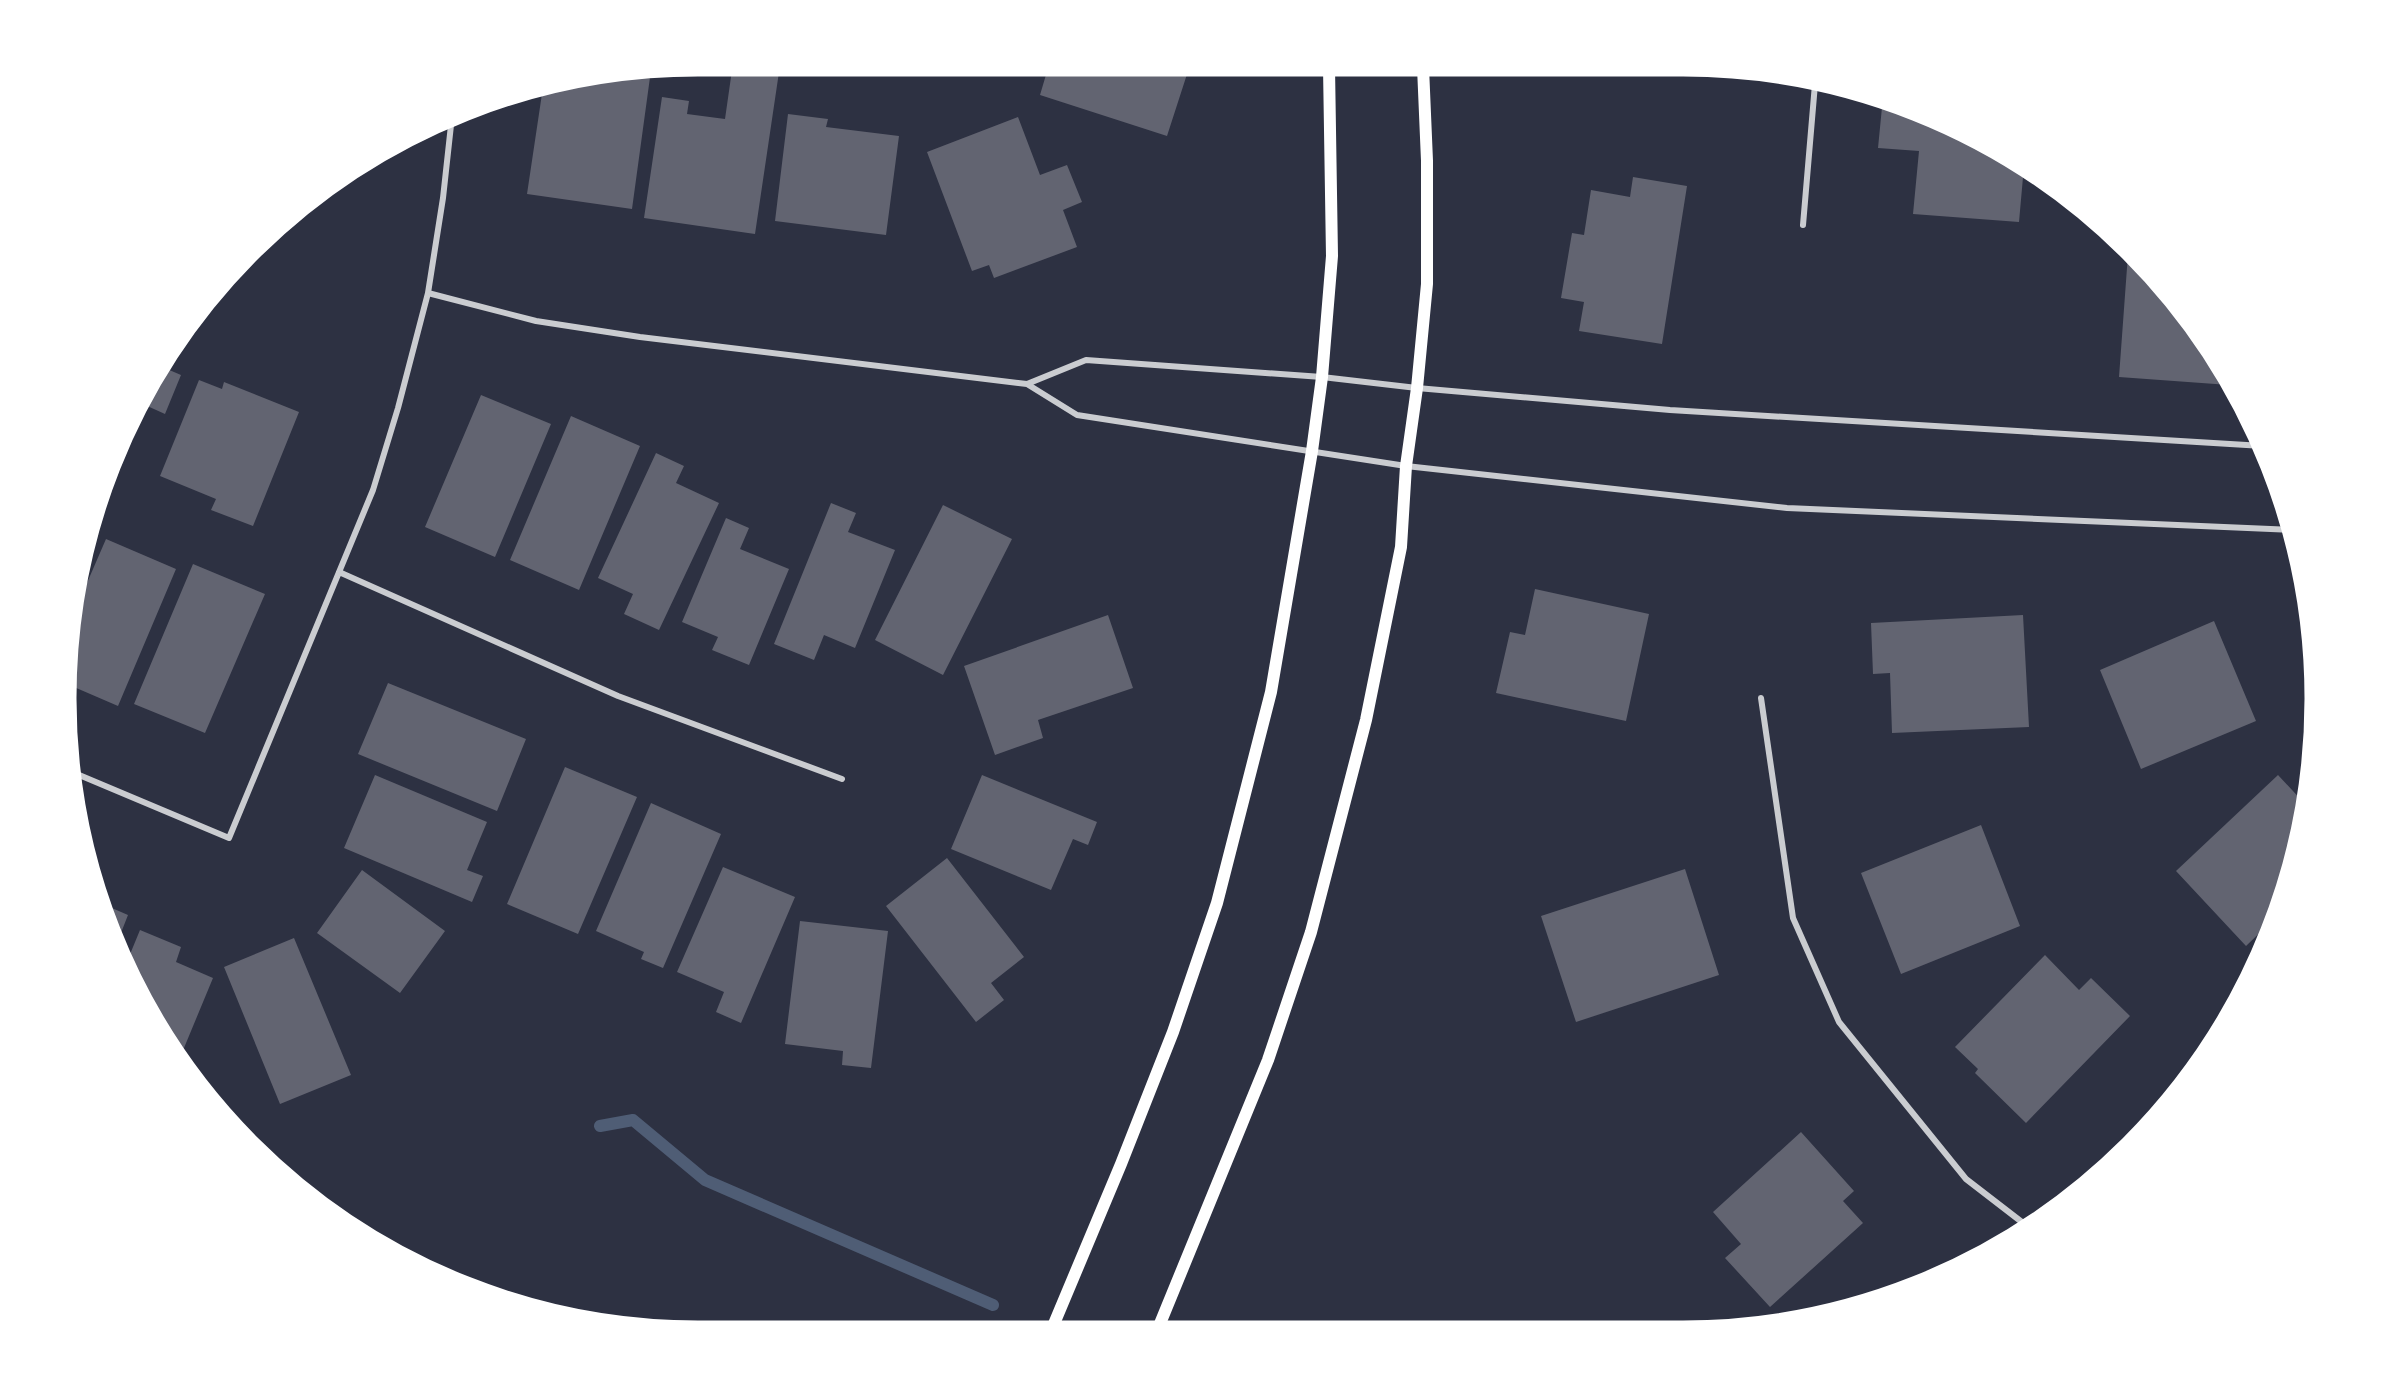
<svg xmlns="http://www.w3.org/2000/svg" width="2381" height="1397" font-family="'Noto Sans',sans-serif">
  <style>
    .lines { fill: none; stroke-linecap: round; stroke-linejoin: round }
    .stream { stroke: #4f5d75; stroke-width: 12 }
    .building { fill: #626471 }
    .minor { stroke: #caccd0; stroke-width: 6 }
    .secondary { stroke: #fff; stroke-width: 12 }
    .rim { fill: none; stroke: #fff; stroke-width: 3 }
  </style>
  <rect width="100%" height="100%" fill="#2d3142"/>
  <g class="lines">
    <!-- stream -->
    <path class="stream" d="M 600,1126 L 633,1120 L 705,1180 L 993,1305"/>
  </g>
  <!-- building -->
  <path class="building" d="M 1048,68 L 1189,68 L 1167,136 L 1040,95 Z
    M 764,69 L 779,72 L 755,234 L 644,218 L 662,97 L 689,101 L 687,114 L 725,119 L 732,70 Z
    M 615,70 L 651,70 L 632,209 L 527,194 L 543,87 Z
    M 1883,97 L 2024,166 L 2019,222 L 1913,214 L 1919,151 L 1878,148 Z
    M 788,114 L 828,119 L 826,127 L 899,136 L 886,235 L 775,221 Z
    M 1018,117 L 1040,175 L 1067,165 L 1082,202 L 1063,210 L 1077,247 L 994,278 L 989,265 L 972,271 L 927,152 Z
    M 1633,177 L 1687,186 L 1662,344 L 1579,331 L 1584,302 L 1561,298 L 1572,233 L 1584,235 L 1591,190 L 1630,197 Z
    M 2128,254 L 2135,255 L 2209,346 L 2229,385 L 2119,377 Z
    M 160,366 L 181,375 L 165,414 L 145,405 L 115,476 L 109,473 L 130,418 Z
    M 199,380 L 222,389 L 224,382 L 299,412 L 253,526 L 211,510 L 216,499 L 160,476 Z
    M 481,395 L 551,424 L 495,557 L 425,527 Z
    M 571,416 L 640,446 L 579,590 L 510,560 Z
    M 656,453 L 684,466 L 676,483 L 719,503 L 659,630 L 624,614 L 633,594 L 598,578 Z
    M 831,503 L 856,513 L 848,532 L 895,550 L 855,648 L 824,635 L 814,660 L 774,644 Z
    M 943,505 L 1012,539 L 943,675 L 875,640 Z
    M 726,518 L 749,528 L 740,549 L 789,569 L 749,665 L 712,650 L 718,637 L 682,622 Z
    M 89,526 L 95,528 L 84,553 L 86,534 Z
    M 106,539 L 176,569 L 118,706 L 67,684 L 77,606 Z
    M 193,564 L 265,594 L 205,733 L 134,704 Z
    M 1535,589 L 1649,614 L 1626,721 L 1496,693 L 1510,632 L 1525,635 Z
    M 1108,615 L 1133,688 L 1038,720 L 1043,738 L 995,755 L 964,666 Z
    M 2023,615 L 2029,727 L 1892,733 L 1890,673 L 1873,674 L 1871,623 Z
    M 2214,621 L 2256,721 L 2141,769 L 2100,670 Z
    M 388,683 L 526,739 L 497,811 L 358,754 Z
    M 565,767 L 637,797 L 578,934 L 507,904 Z
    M 375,775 L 487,822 L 467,870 L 483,876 L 472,902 L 344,848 Z
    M 982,775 L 1097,822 L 1088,845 L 1073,839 L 1051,890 L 951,849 Z
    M 2278,775 L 2306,805 L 2304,822 L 2275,918 L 2246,946 L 2176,871 Z
    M 651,803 L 721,834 L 663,968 L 641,959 L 644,952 L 596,931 Z
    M 1981,825 L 2020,926 L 1901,974 L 1861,873 Z
    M 947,858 L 1024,957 L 991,983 L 1004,1000 L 976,1022 L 886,906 Z
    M 723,867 L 795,897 L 741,1023 L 716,1012 L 724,992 L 677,972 Z
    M 1685,869 L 1719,975 L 1576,1022 L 1541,916 Z
    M 362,870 L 445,931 L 400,993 L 317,933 Z
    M 98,902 L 128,915 L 117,943 L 98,903 Z
    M 800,921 L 888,931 L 871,1068 L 842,1065 L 843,1051 L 785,1044 Z
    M 140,930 L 181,947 L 176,962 L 213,978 L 179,1060 L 149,1015 L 126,964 Z
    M 294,938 L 351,1075 L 280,1104 L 224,967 Z
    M 2045,955 L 2079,990 L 2091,978 L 2130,1016 L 2026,1123 L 1975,1073 L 1978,1069 L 1955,1047 Z
    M 1801,1132 L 1854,1191 L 1843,1201 L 1863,1223 L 1770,1307 L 1725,1258 L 1741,1244 L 1713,1212 Z"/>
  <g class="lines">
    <!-- minor -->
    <path class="minor" d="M 1803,225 L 1815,84
      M 428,293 L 536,321 L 640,337 L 1027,384 L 1077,415 L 1406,466 L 1787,508 L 2291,530
      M 1027,384 L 1086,360 L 1322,377 L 1417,388 L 1670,410 L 2263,446
      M 339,572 L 618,696 L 842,779
      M 1761,698 L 1793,918 L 1839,1022 L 1966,1179 L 2027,1226
      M 72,772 L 229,838 L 373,490 L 398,408 L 428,293 L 443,198 L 452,116"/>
    <!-- secondary -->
    <path class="secondary" d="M 1051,1331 L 1121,1164 L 1173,1032 L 1217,903 L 1271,692 L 1312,451 L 1322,377 L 1332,256 L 1329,67
      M 1157,1331 L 1268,1060 L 1311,932 L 1366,720 L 1401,547 L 1406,466 L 1417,388 L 1427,284 L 1427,161 L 1423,67"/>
  </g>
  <!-- crop -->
  <path d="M0 0H2381V1397H0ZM698 75H1683A623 623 0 0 1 2306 698V699A623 623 0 0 1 1683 1322H698A623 623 0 0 1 75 699V698A623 623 0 0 1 698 75Z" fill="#fff" fill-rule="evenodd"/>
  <path class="rim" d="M698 75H1683A623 623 0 0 1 2306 698V699A623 623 0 0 1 1683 1322H698A623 623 0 0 1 75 699V698A623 623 0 0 1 698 75Z"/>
</svg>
